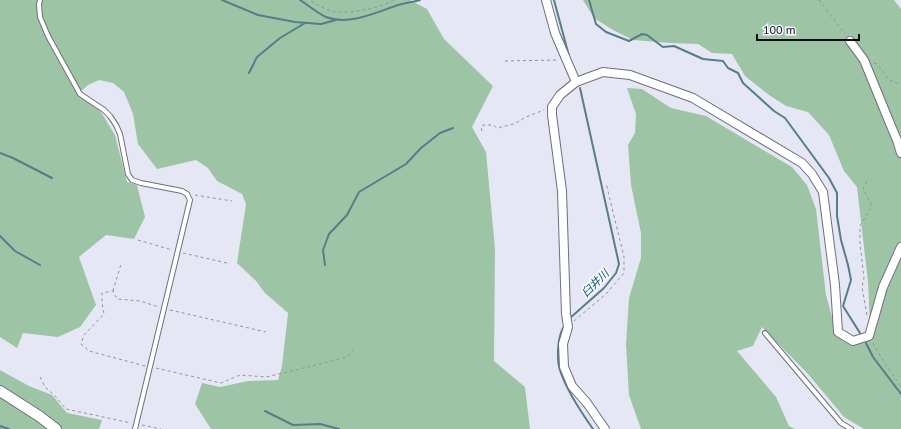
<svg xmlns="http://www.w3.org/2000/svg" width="901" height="429" font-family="'PT Sans','Noto Sans JP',sans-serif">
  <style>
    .forest { fill: #9dc5a5 }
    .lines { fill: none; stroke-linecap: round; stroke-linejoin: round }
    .stream { stroke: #577d89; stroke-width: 2 }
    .service-casing { stroke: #6e6f7a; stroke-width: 6 }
    .minor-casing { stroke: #6e6f7a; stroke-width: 10 }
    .tertiary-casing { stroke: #6e6f7a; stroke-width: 12 }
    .path { stroke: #92929c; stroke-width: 1; stroke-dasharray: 3 3; stroke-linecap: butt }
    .service { stroke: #fff; stroke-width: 4 }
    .minor { stroke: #fff; stroke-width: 8 }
    .tertiary { stroke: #fff; stroke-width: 10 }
    .labels { text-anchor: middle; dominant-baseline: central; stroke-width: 4; stroke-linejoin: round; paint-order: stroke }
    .water-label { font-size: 11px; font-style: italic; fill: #0b5869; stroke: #f4f5ff }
  </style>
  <rect width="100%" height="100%" fill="#e6e7f4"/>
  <!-- forest -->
  <path class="forest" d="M 0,0 L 410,0 L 427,9 L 444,39 L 493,86 L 472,127 L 486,152 L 495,249 L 494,361 L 525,387 L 530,429 L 211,429 L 195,404 L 202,383 L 220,387 L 248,381 L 278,380 L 282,366 L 288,313 L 265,293 L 256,281 L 237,263 L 246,204 L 242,194 L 217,181 L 208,168 L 196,160 L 157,169 L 138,144 L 133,114 L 124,92 L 113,83 L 99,80 L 88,85 L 78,94 L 101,112 L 115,135 L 127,182 L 137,185 L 145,217 L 134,239 L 106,235 L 79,257 L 96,305 L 80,327 L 58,337 L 23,333 L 17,348 L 0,337 Z
    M 583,0 L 894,0 L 901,9 L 901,429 L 864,429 L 844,417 L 808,374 L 762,327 L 753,346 L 737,351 L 776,397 L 789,426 L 795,429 L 641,429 L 629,395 L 626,344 L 629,298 L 641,258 L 641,233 L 631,185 L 628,145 L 635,133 L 636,114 L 627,88 L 642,89 L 671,108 L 706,116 L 792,167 L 807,185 L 816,209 L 826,295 L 833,321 L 843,331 L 854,337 L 867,333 L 870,324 L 868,282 L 857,187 L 844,171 L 829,135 L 808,112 L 786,106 L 769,95 L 745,76 L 732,54 L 712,53 L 698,44 L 670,43 L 633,40 L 613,30 L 594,18 Z
    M 0,370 L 29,386 L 52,395 L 67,413 L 102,420 L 99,429 L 0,429 Z"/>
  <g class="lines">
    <!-- stream -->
    <path class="stream" d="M 222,0 L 258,15 L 295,22 L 321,24 L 336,20
      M 300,0 C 308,5 317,13 326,17 C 349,26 377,12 398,5 C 405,3 413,2 420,0
      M 554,0 L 569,56
      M 589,0 L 596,24 L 606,32 L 629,41 L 642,34 L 647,35 L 663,47 L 674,46 L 703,59 L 723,61 L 728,68 L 738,73 L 743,83 L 774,111 L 785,118 L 829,178 L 837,193 L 837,216 L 841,240 L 848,265 L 851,280 L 843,306 L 860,333
      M 249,73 L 257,57 L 280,38 L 305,23
      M 0,153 L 13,158 L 52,178
      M 0,236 L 15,251 L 40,265
      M 325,265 L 323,250 L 329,234 L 347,215 L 359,192 L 406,164 L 421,148 L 440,133 L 453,128
      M 570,318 L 604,288 L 616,273 L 619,264 L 580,88
      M 565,325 C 557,335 556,361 561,373 C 568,393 581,412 593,429
      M 866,343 L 873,357 L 901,394
      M 265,411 L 293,425 L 320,424 L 339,429
      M 0,426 L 9,429"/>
    <!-- service casing -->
    <g class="service-casing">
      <path id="service" d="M 40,0 L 39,4 L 40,17 L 48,36 L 80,94 L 104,110 L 110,116 L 116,125 L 120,134 L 128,174 L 132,180 L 141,183 L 182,191 L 187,194 L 190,200 L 135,429
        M 765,333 L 841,423 L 851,429"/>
    </g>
    <!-- minor casing -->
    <g class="minor-casing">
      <path id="minor" d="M 546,0 L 555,33 L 576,82
        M 850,41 L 864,60 L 891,126 L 897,140 L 901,153
        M 605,429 L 587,403 L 572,386 L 564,367 L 563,344 L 568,327 L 566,314 L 562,191 L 552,115 L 552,107 L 560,95 L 576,82 L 603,72 L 630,75 L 693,98 L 802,163 L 812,174 L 823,192 L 835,285 L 838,332 L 853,341 L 869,336 L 883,287 L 901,247"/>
    </g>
    <!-- tertiary casing -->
    <g class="tertiary-casing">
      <path id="tertiary" d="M 0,391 L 39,416 L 56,429"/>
    </g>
    <!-- path -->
    <path class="path" d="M 819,0 L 845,34
      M 311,1 C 320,6 329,12 338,12 C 355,13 379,8 394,0
      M 505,61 L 558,60
      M 874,63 L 877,64 L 888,79 L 901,85
      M 482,131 L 481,127 L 483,125 L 493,125 L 497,128 L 514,124 L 526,117 L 544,110
      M 195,195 L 232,201
      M 138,240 L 172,250
      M 183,253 L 227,263
      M 113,291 L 121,264
      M 170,310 L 266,332
      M 867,315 L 862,287 L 864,278 L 860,244 L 860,226 L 872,206 L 863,189 L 868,178
      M 574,321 L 606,294 L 624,273 L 624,257 L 606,183
      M 873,343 L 879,354 L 901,387
      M 145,366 L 89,351 L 81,344 L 84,335 L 104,314 L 102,303 L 102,293 L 113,291 L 117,299 L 140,301 L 159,307
      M 156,368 L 221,383 L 240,375 L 266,377 L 316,365 L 347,357 L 354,349
      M 40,377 L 45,387 L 55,396 L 66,409 L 131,423
      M 142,425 L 161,429
      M 0,428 L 2,429"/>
    <!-- service -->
    <use href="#service" class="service"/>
    <!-- minor -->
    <use href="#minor" class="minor"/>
    <!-- tertiary -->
    <use href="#tertiary" class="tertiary"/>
  </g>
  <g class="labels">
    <!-- water labels -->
    <g class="water-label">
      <text transform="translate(595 283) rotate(-45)">臼井川</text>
    </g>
  </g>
  <!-- scale -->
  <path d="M757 34v6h102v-6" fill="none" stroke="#0d0d11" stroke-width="2"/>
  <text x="763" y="34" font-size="12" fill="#0d0d11" stroke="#f4f5ff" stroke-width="3" paint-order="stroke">100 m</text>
</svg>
